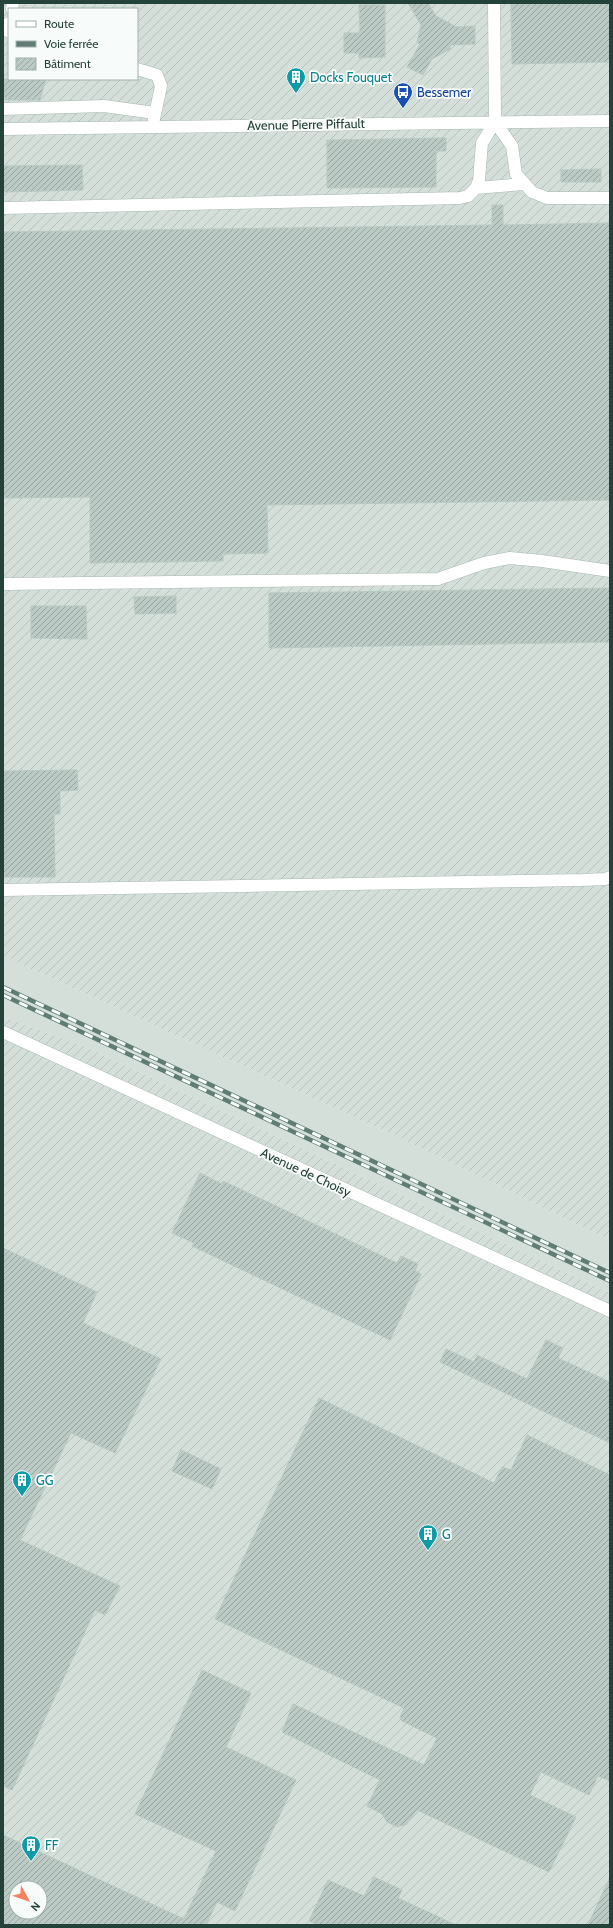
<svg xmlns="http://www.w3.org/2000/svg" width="613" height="1928" font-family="Cabin,sans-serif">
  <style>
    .built { fill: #d4dfda }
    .industrial { fill: url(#industrial-furrows); fill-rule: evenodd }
    .building { fill: url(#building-hatch); stroke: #b8c9c2; fill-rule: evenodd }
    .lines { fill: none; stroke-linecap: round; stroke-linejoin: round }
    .minor-casing { stroke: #a8b8b2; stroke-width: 13 }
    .minor { stroke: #fff; stroke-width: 12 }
    .rail-casing { stroke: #5f7d75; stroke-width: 4.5 }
    .rail { stroke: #f7fbf9; stroke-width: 3; stroke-dasharray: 9; stroke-linecap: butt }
    .labels { text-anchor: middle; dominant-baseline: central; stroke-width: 3.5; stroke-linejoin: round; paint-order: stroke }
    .culture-label { font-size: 13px; fill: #0d838f; stroke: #f7fbf9; text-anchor: start }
    .transit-label { font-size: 13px; fill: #164399; stroke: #f7fbf9; text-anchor: start }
    .street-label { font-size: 13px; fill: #24423a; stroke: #f7fbf9 }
  </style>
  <defs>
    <pattern id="industrial-furrows" width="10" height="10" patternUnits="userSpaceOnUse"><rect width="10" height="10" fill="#d4dfda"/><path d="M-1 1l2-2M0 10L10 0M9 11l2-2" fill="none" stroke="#b6c1bc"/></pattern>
    <pattern id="building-hatch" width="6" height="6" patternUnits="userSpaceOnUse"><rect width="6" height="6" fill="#bbcac4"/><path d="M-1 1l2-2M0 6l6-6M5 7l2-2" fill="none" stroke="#98a6a0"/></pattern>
  </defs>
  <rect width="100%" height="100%" fill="#e6efeb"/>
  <!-- built -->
  <path class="built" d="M 3,956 L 396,1136 L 603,1237 L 610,1236 L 610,1293 L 84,1046 L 3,1017 Z"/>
  <!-- industrial -->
  <path class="industrial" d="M 3,3 L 610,3 L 610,1236 L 603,1237 L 396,1136 L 3,956 ZM 9,9 L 137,9 L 137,79 L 9,79 Z
    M 3,1017 L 84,1046 L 610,1293 L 610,1925 L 3,1925 ZM 16,1888 L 40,1888 L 40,1912 L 16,1912 Z"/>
  <!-- building -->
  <path class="building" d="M 408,3 L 428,3 L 436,16 L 457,27 L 475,26 L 475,44 L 450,45 L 450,49 L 432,59 L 423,75 L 407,67 L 420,44 L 417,42 L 421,25 Z
    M 511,3 L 610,3 L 610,62 L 512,64 Z
    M 359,5 L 385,5 L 385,57 L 359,58 L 359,53 L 344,53 L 344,33 L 360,33 Z
    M 3,79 L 46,79 L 40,100 L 5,100 Z
    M 446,138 L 446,151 L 436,151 L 436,187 L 327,188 L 327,140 Z
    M 82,165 L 83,190 L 3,192 L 3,166 Z
    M 601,169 L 601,182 L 561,182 L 561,170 Z
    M 492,205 L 503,205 L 503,225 L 610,223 L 610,500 L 267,505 L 268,553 L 223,554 L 223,561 L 90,563 L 90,497 L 3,498 L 3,232 L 492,225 Z
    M 610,588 L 610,642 L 269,648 L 269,593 Z
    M 176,596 L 176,613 L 135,614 L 134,597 Z
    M 31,606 L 86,606 L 87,639 L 31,638 Z
    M 77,770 L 78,790 L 60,791 L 60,814 L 54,814 L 55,877 L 3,877 L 3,771 Z
    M 200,1173 L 222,1184 L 223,1181 L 397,1263 L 401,1256 L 418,1264 L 415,1271 L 421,1274 L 390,1340 L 192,1246 L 194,1243 L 172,1233 Z
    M 3,1248 L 97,1292 L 83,1323 L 161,1359 L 115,1453 L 71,1433 L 20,1540 L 120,1586 L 105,1615 L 95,1610 L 12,1790 L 3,1786 Z
    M 546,1340 L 563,1348 L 558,1358 L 610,1382 L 610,1443 L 440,1362 L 446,1349 L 474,1362 L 477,1355 L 527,1379 Z
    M 319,1398 L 494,1483 L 502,1467 L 511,1470 L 527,1435 L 610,1475 L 610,1781 L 598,1776 L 589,1795 L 541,1772 L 530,1795 L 576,1817 L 549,1872 L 417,1810 L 407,1824 L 397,1827 L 387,1822 L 382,1814 L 367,1806 L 380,1780 L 282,1732 L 293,1704 L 424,1765 L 437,1738 L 402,1721 L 400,1717 L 404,1708 L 215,1619 Z
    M 181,1450 L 221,1469 L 212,1489 L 172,1471 Z
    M 202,1670 L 251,1693 L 226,1747 L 296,1780 L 235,1911 L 217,1902 L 206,1925 L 3,1925 L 3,1835 L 184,1919 L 216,1851 L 135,1814 ZM 16,1888 L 40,1888 L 40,1912 L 16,1912 Z
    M 374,1877 L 402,1890 L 398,1898 L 456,1925 L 318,1925 L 309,1921 L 328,1880 L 364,1896 Z
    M 610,1877 L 610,1925 L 588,1925 Z"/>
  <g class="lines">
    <!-- minor casing -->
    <g class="minor-casing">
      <path id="minor" d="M 12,9 L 13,3
        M 7,31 L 9,23
        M 137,69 L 157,75 L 161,86 L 154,119
        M 3,109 L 104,106 L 155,113
        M 495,122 L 512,146 L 516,174 L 532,192 L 547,198 L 610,198
        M 3,129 L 610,121
        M 476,188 L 524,184
        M 3,208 L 460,198 L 468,196 L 476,188 L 479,180 L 482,143 L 495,122 L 494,3
        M 3,584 L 438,579 L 484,563 L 510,558 L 542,561 L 610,571
        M 3,890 L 582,880 L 605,879 L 610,877
        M 3,1032 L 610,1311"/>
    </g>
    <!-- minor -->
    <use href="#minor" class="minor"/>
    <!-- rail casing -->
    <g class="rail-casing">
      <path id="rail" d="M 3,987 L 610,1273
        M 3,995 L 610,1281"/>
    </g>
    <!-- rail -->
    <use href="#rail" class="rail"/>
  </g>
  <!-- icons -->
  <defs>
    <g id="building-pin" transform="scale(1)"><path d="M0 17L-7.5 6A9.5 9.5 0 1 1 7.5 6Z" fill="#0f9aa8" stroke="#f7fbf9"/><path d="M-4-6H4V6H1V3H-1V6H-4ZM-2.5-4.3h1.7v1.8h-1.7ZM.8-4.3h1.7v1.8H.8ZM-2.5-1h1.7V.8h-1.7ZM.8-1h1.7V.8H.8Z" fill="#fff"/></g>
    <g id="bus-pin" transform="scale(1)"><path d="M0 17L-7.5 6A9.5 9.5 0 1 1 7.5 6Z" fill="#1a4fb4" stroke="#f7fbf9"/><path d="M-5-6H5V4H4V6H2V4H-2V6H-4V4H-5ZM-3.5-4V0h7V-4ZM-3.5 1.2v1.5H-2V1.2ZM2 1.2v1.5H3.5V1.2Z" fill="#fff"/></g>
  </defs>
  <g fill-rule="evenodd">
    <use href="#building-pin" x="296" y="77"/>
    <use href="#bus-pin" x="403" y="92"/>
    <use href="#building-pin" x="22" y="1480"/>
    <use href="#building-pin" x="428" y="1534"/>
    <use href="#building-pin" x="31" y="1845"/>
  </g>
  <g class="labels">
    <!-- culture labels -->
    <g class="culture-label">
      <text x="310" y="77">Docks Fouquet</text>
      <text x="36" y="1480">GG</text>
      <text x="442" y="1534">G</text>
      <text x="45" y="1845">FF</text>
    </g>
    <!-- transit labels -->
    <g class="transit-label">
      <text x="417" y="92">Bessemer</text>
    </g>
    <!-- street labels -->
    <g class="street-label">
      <text transform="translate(306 124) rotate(-1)">Avenue Pierre Piffault</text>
      <text transform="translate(306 1172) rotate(25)">Avenue de Choisy</text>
    </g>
  </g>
  <!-- border -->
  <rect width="613" height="1928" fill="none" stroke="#24423a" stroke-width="8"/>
  <!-- legend -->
  <rect x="8" y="8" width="130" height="72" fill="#f7fbf9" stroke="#a3b1ad"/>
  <rect x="16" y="21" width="20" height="6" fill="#ffffff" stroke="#a3b1ad"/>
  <text x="44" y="28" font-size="12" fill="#24423a">Route</text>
  <rect x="16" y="41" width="20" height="6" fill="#5f7d75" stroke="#a3b1ad"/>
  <text x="44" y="48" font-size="12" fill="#24423a">Voie ferrée</text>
  <rect x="16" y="58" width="20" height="12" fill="url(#building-hatch)" stroke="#a3b1ad"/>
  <text x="44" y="68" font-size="12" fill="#24423a">Bâtiment</text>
  <!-- north arrow -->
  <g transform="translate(28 1900) rotate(130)"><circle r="19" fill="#f7fbf9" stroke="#a3b1ad"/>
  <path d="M0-3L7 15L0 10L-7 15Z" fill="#f4845f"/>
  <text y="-6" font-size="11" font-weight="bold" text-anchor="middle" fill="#24423a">N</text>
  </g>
</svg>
